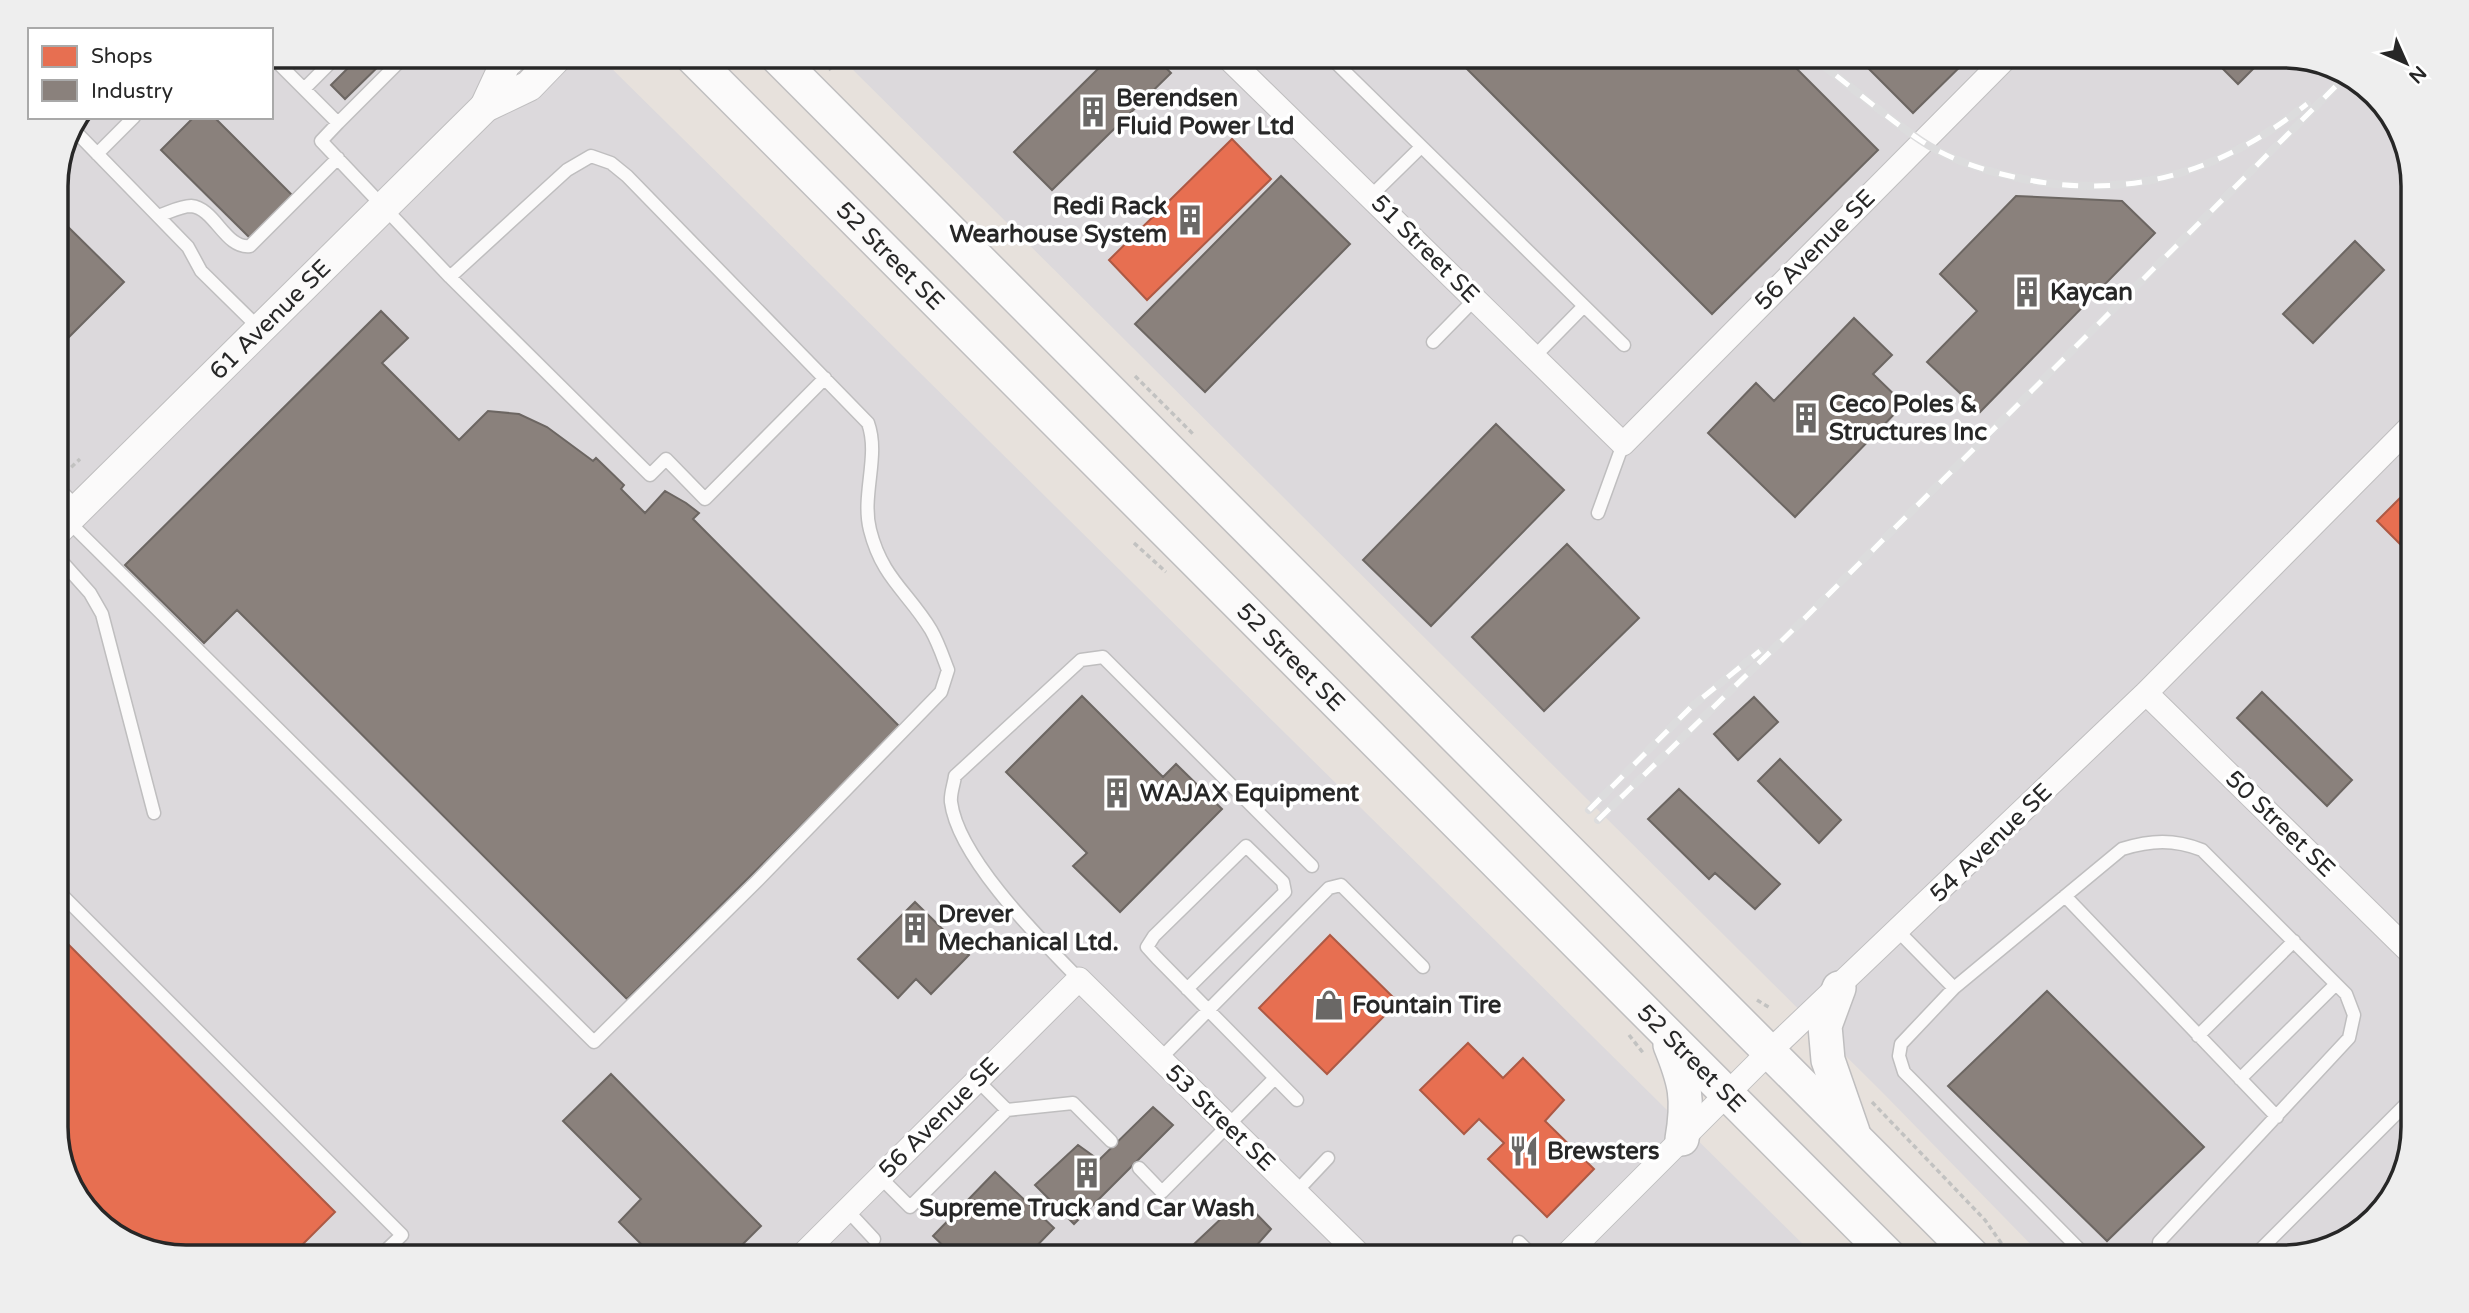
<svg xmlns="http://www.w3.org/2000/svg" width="2469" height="1313" font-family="'Varela Round',sans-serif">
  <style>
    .industrial { fill: #dcd9dc }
    .shops { fill: #e76f51; stroke: #ad5944; stroke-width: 2 }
    .industry { fill: #8a817c; stroke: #6c6662; stroke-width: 2 }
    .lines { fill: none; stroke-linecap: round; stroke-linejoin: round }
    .service-casing { stroke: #bfbebf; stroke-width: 15 }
    .minor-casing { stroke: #bfbebf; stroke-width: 25 }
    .tertiary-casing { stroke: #bfbebf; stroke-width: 32 }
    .secondary-casing { stroke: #bfbebf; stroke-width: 36 }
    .path { stroke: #c2c2c1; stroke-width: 3.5; stroke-dasharray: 5 3.5; stroke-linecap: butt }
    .service { stroke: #fbfafa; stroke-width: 12 }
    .minor { stroke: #fbfafa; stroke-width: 23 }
    .tertiary { stroke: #fbfafa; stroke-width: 30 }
    .secondary { stroke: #fbfafa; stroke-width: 33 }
    .rail-casing { stroke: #dcdcdd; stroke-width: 8 }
    .rail { stroke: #fff; stroke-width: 5; stroke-dasharray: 16; stroke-linecap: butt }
    .labels { text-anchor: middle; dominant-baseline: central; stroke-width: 7; stroke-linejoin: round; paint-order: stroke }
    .poi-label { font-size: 24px; font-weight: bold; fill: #272727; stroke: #fff; text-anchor: start }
    .street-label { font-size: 24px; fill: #272727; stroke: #fff }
    .rim { fill: none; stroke: #272727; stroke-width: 3.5 }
  </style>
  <rect width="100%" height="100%" fill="#e7e1dc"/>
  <!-- industrial -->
  <path class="industrial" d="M 271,56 L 599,56 L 1816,1257 L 186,1257 L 128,1243 L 78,1199 L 56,1136 L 56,178 L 84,117 L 271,117 Z
    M 839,56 L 2283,56 L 2341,70 L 2391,114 L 2413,178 L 2413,1127 L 2399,1185 L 2355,1235 L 2284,1257 L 2043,1257 L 1885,1095 Z"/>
  <!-- shops -->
  <path class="shops" d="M 1232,139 L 1271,179 L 1147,300 L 1109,260 Z
    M 2413,485 L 2413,557 L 2377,521 Z
    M 56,932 L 335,1212 L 290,1257 L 186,1257 L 128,1243 L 78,1199 L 56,1136 Z
    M 1330,935 L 1398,1002 L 1327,1074 L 1259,1008 Z
    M 1468,1043 L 1503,1078 L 1523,1058 L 1564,1100 L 1545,1121 L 1594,1169 L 1547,1217 L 1488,1159 L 1504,1143 L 1479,1119 L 1464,1134 L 1420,1090 Z"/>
  <!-- industry -->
  <path class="industry" d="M 360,56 L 389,56 L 345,99 L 331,85 Z
    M 1111,56 L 1154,56 L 1171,73 L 1052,190 L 1014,152 Z
    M 1454,56 L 1784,56 L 1878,150 L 1712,314 Z
    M 1856,56 L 1971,56 L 1913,113 Z
    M 2210,56 L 2266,56 L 2238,84 Z
    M 194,117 L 214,117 L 292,195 L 250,238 L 161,150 Z
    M 1281,176 L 1350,244 L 1205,392 L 1135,324 Z
    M 2016,196 L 2122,201 L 2155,233 L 1980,412 L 1927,362 L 1977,311 L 1940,274 Z
    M 56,215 L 124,282 L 56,350 Z
    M 2355,241 L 2384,270 L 2313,343 L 2283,314 Z
    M 381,311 L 408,338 L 382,363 L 459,440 L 488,411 L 519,414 L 547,427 L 593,461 L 596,458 L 624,485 L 621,489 L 645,513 L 665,491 L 686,503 L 699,513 L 693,519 L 900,727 L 627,999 L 237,610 L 204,643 L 125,565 Z
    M 1854,318 L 1892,355 L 1873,374 L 1904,404 L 1795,517 L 1708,433 L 1756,383 L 1774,401 Z
    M 1496,424 L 1564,490 L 1431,626 L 1363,560 Z
    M 1567,544 L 1639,618 L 1544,711 L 1472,637 Z
    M 2262,692 L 2352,780 L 2327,806 L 2237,718 Z
    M 1082,696 L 1163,777 L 1176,764 L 1222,809 L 1120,912 L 1073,866 L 1087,853 L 1006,772 Z
    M 1754,697 L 1778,722 L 1738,760 L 1714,734 Z
    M 1780,759 L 1841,820 L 1819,843 L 1758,781 Z
    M 1679,789 L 1780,884 L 1755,909 L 1715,873 L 1709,879 L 1648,819 Z
    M 915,902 L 969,955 L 931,994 L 916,979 L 898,998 L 858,959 Z
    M 2047,991 L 2204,1147 L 2107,1241 L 1948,1086 Z
    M 611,1074 L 761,1226 L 730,1257 L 654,1257 L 619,1222 L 641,1199 L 563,1121 Z
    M 1153,1107 L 1173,1125 L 1074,1224 L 1035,1185 L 1078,1145 L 1099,1160 Z
    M 995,1172 L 1054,1228 L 1026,1257 L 955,1257 L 933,1236 Z
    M 1242,1199 L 1271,1229 L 1256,1246 L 1267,1257 L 1203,1257 L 1192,1246 Z"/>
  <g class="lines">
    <!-- service casing -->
    <g class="service-casing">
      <path id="service" d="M 1329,56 L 1624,345
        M 304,89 L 337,56
        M 338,123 L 405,56
        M 77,133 L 188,247 L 201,271 L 260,329
        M 97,154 L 134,117
        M 1371,196 L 1421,147
        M 158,216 C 168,213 180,206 191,206 C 215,208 225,249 250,246 L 338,158
        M 450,277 L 650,475 L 666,459 L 705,499 L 825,378
        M 1433,342 L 1475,299
        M 1534,357 L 1584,306
        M 56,486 L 78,508
        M 1598,513 L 1623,444
        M 67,520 L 594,1042 L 757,881 L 941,692 L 948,670 C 943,657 938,642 931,630 C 908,592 882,578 870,530 C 861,495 880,456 868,423 L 627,176 L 611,163 L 591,156 L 567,170 L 450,277 L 321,141 L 338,123 L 271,56
        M 56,555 L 90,593 L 102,614 L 154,813
        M 56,889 L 402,1235 L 379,1257
        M 2065,896 L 2277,1117
        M 1898,931 L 1954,988 L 1901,1044 L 1899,1056 L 1904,1072 L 2087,1257
        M 1079,979 C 1040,939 958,858 951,802 C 950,794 954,784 955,776 L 1081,660 L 1103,657 L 1312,866
        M 1954,988 L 2122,849 C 2151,840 2174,839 2202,850 L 2346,994 L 2354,1015 L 2349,1038 L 2159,1242
        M 1187,989 L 1285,892 L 1283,882 L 1246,846 L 1154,936 L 1147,947 L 1157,958 L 1297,1100
        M 2198,1036 L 2294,941
        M 1160,1059 L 1329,888 L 1341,885 L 1423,967
        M 2240,1079 L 2336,984
        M 977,1080 L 1007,1110
        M 1139,1168 L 1162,1192 L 1275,1078
        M 880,1177 L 910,1207 L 1007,1110 L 1073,1103 L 1111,1141
        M 1296,1192 L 1328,1158
        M 847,1210 L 874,1239
        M 1519,1242 L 1534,1257
        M 2253,1257 L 2413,1097"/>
    </g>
    <!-- minor casing -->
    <g class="minor-casing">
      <path id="minor" d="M 1226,56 L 1623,444 L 2008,56
        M 2146,693 L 2413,955
        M 800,1257 L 1079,979 L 1362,1257
        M 1564,1257 L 1769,1052 L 2146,693 L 2413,424"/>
    </g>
    <!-- tertiary casing -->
    <g class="tertiary-casing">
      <g id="tertiary">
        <path d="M 485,107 L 505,64 L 514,56"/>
        <path id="s1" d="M 56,531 L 485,107 L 529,86 L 558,56"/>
      </g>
    </g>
    <!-- secondary casing -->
    <g class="secondary-casing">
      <g id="secondary">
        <path id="s2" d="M 691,56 L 1890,1257"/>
        <path d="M 776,56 L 1974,1257"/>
        <path d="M 1839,988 L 1825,1026 L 1828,1060 L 1853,1132"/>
        <path d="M 1670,1045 C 1685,1082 1689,1098 1682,1139"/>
      </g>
    </g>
    <!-- path -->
    <path class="path" d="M 818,56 L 831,70
      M 1135,376 L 1194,435
      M 65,473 L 80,459
      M 1134,543 L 1166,572
      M 1757,1000 L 1770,1008
      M 1629,1035 L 1644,1054
      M 1872,1102 L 1985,1220 L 2011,1257"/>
    <!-- service -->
    <use href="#service" class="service"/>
    <!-- minor -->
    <use href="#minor" class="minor"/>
    <!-- tertiary -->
    <use href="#tertiary" class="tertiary"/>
    <!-- secondary -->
    <use href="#secondary" class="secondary"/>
    <!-- rail casing -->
    <g class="rail-casing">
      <path id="rail" d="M 1811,56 C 1847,83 1883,115 1920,140 C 1948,159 1982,170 2014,177 C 2125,202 2219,174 2307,104
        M 1589,810 L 1691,707 L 1760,651
        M 1598,820 L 1806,617 L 2347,75"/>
    </g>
    <!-- rail -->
    <use href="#rail" class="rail"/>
  </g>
  <!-- icons -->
  <defs>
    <g id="building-bare" transform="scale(2.415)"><path d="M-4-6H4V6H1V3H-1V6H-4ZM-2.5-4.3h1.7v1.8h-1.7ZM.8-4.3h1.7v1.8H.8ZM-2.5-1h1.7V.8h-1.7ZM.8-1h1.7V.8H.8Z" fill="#6a6866" stroke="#fff" stroke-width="2.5" paint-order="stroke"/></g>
    <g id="shop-bare" transform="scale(2.415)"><path d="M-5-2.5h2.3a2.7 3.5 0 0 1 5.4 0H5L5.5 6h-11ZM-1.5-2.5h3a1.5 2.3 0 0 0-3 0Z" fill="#6a6866" stroke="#fff" stroke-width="2.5" paint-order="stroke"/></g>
    <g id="restaurant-bare" transform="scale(2.415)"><path d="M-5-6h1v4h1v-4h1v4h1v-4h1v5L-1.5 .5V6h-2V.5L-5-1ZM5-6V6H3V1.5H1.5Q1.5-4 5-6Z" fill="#6a6866" stroke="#fff" stroke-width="2.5" paint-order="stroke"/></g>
  </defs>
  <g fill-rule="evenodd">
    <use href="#building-bare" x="1093" y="112"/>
    <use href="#building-bare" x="1190" y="220"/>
    <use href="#building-bare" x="2027" y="292"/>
    <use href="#building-bare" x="1806" y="418"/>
    <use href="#building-bare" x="1117" y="793"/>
    <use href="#building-bare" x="915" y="928"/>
    <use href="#shop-bare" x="1329" y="1005"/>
    <use href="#restaurant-bare" x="1524" y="1151"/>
    <use href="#building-bare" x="1087" y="1173"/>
  </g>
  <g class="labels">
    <!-- poi labels -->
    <g class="poi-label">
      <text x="1116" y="98">Berendsen<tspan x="1116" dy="28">Fluid Power Ltd</tspan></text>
      <text x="1167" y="206" text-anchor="end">Redi Rack<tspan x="1167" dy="28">Wearhouse System</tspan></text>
      <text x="2050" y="292">Kaycan</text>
      <text x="1829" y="404">Ceco Poles &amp;<tspan x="1829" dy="28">Structures Inc</tspan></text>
      <text x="1140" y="793">WAJAX Equipment</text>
      <text x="938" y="914">Drever<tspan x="938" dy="28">Mechanical Ltd.</tspan></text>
      <text x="1352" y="1005">Fountain Tire</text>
      <text x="1547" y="1151">Brewsters</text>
      <text x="1087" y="1208" text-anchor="middle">Supreme Truck and Car Wash</text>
    </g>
    <!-- street labels -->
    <g class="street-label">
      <text transform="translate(1425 249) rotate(45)">51 Street SE</text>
      <text transform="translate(1815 250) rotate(-45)">56 Avenue SE</text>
      <text stroke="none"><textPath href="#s2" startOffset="282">52 Street SE</textPath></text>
      <text stroke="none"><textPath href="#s1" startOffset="301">61 Avenue SE</textPath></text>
      <text stroke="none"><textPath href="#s2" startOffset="849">52 Street SE</textPath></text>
      <text transform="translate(2280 824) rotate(44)">50 Street SE</text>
      <text transform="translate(1991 843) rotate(-44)">54 Avenue SE</text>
      <text stroke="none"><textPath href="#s2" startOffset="1416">52 Street SE</textPath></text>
      <text transform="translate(939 1118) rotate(-45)">56 Avenue SE</text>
      <text transform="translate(1220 1118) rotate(44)">53 Street SE</text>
    </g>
  </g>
  <!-- crop -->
  <path d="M0 0H2469V1313H0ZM186 68H2283A118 118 0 0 1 2401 186V1127A118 118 0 0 1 2283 1245H186A118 118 0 0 1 68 1127V186A118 118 0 0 1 186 68Z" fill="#eee" fill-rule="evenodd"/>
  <path class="rim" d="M186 68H2283A118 118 0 0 1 2401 186V1127A118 118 0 0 1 2283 1245H186A118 118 0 0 1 68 1127V186A118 118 0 0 1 186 68Z"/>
  <!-- legend -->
  <rect x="28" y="28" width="245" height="91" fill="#ffffff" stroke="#a9a9a9" stroke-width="2"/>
  <rect x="42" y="46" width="35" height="21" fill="#e76f51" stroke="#a9a9a9" stroke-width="2"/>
  <text x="91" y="63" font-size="21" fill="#272727">Shops</text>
  <rect x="42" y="80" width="35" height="21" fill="#8a817c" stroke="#a9a9a9" stroke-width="2"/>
  <text x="91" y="98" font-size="21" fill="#272727">Industry</text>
  <!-- north arrow -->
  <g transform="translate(2406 63) rotate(135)" stroke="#ffffff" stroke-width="5" paint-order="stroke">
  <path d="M0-5L12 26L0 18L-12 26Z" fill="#272727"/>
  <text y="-10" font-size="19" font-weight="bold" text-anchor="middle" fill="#272727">N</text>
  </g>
</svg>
